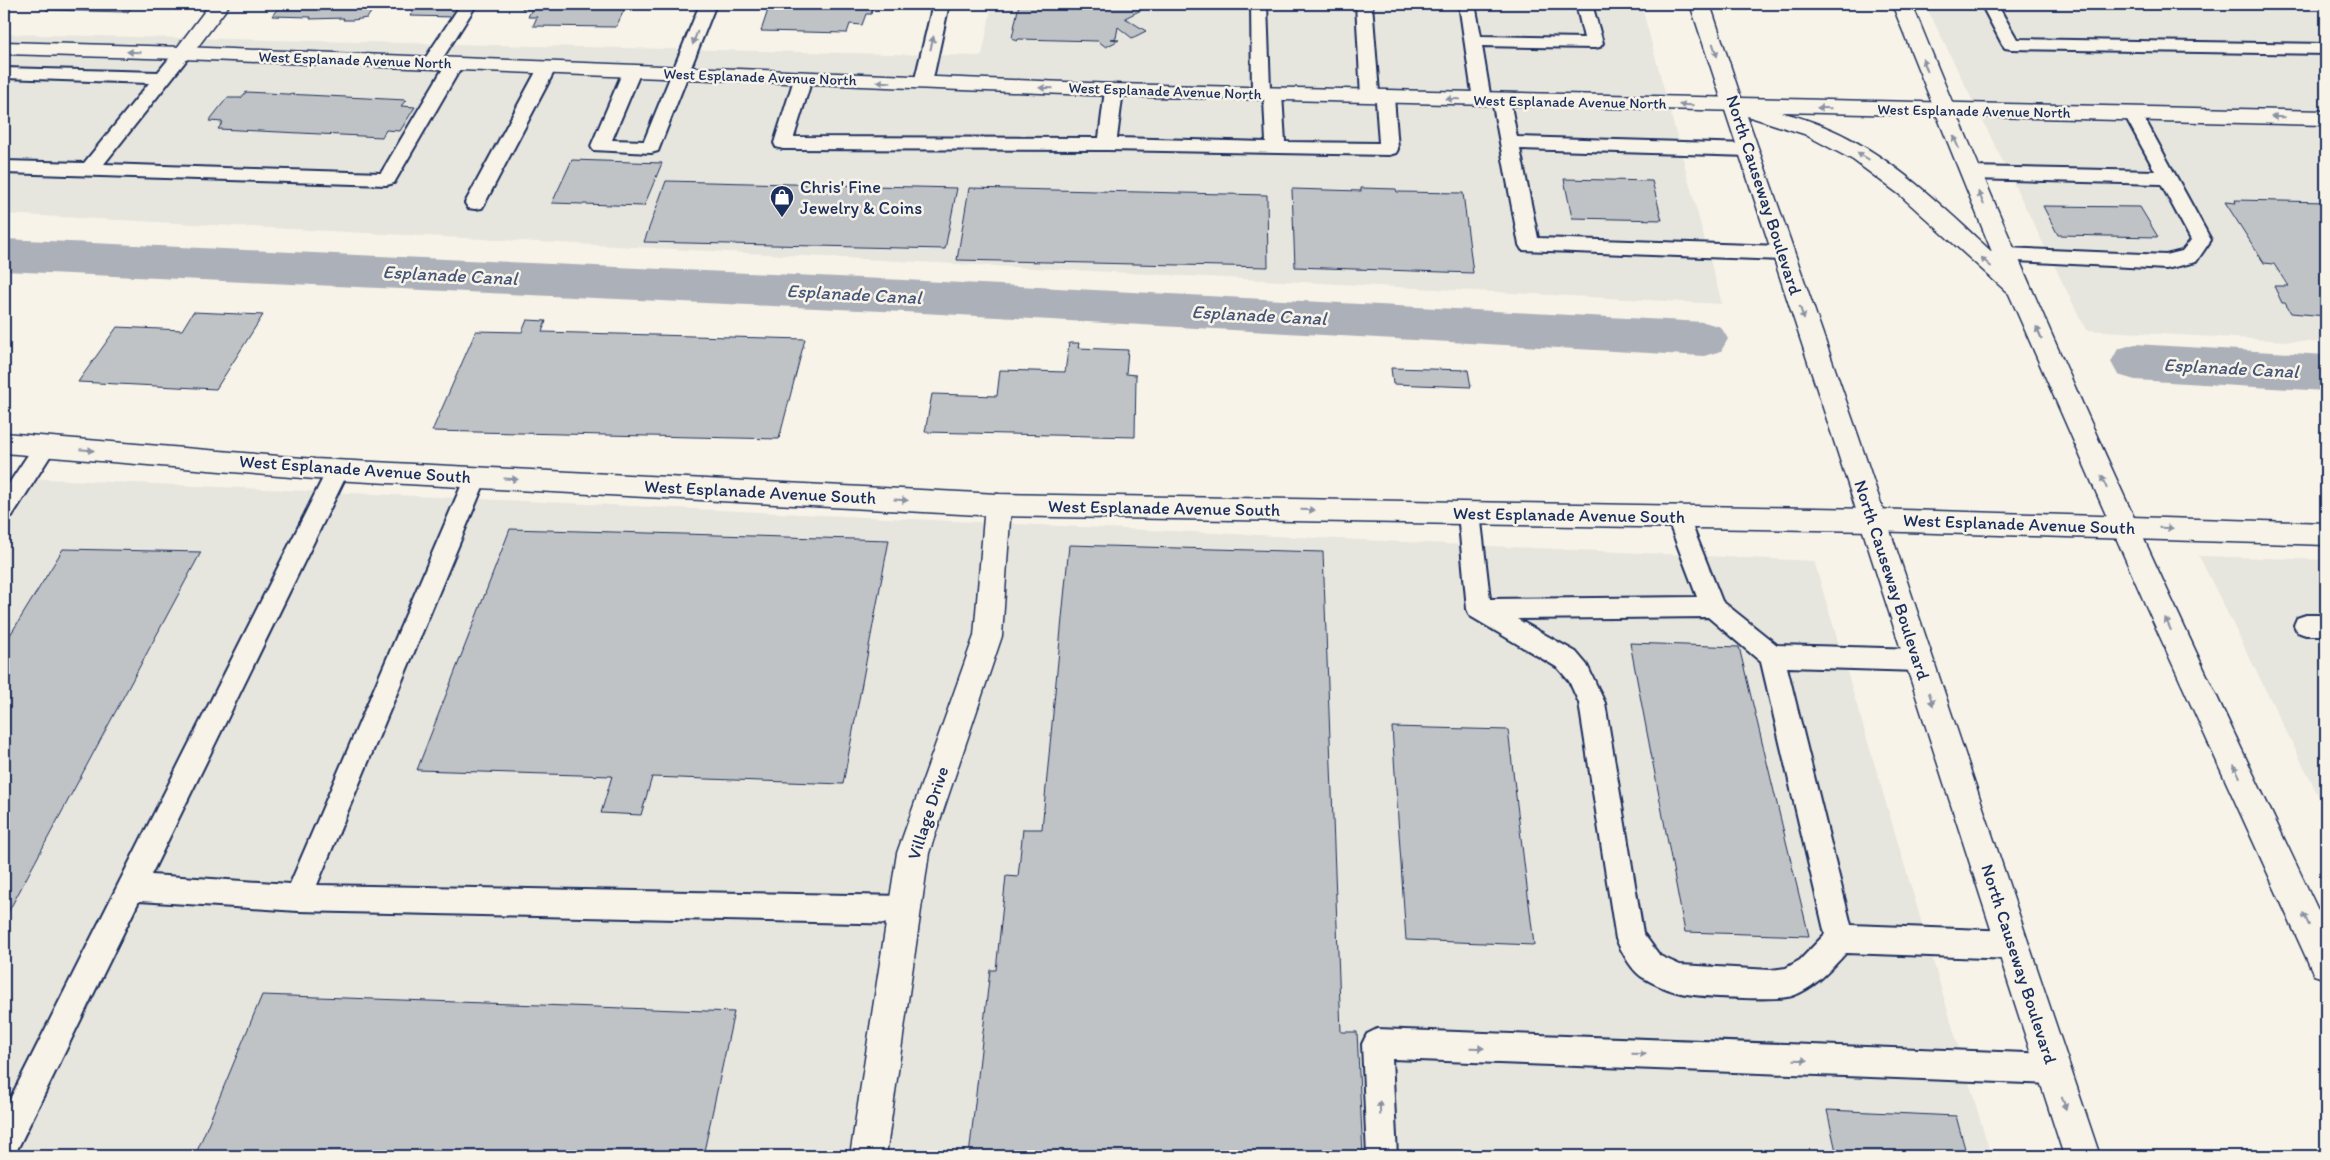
<svg xmlns="http://www.w3.org/2000/svg" width="2330" height="1160" font-family="Itim,sans-serif">
  <style>
    .built { fill: #e6e5de }
    .lines { fill: none; stroke-linecap: round; stroke-linejoin: round }
    .canal { fill: #acb0b9; fill-rule: evenodd }
    .building { fill: #c0c3c5; stroke: #1b2f5e }
    .service-casing { stroke: #1b2f5e; stroke-width: 4 }
    .minor-casing { stroke: #1b2f5e; stroke-width: 3 }
    .secondary-casing { stroke: #1b2f5e; stroke-width: 3 }
    .trunk-casing { stroke: #1b2f5e; stroke-width: 3 }
    .service { fill: #f7f3e8; fill-rule: evenodd }
    .minor { fill: #f7f3e8; fill-rule: evenodd }
    .secondary { fill: #f7f3e8; fill-rule: evenodd }
    .trunk { fill: #f7f3e8; fill-rule: evenodd }
    .oneway { fill: #8991a3 }
    .labels { text-anchor: middle; dominant-baseline: central; stroke-width: 5; stroke-linejoin: round; paint-order: stroke }
    .far-street-label { font-size: 15px; fill: #1b2f5e; stroke: #f7f3e8 }
    .poi-label { font-size: 18px; fill: #1b2f5e; stroke: #f7f3e8; text-anchor: start }
    .street-label { font-size: 18px; fill: #1b2f5e; stroke: #f7f3e8 }
    .water-label { font-size: 19px; font-style: italic; fill: #465679; stroke: #f7f3e8 }
  </style>
  <rect width="100%" height="100%" fill="#f7f3e8"/>
  <filter id="ink" filterUnits="userSpaceOnUse"><feTurbulence type="fractalNoise" baseFrequency=".02" numOctaves="2"/><feDisplacementMap in="SourceGraphic" scale="10" xChannelSelector="R" yChannelSelector="G"/><feConvolveMatrix kernelMatrix="1 2 1 2 8 2 1 2 1" color-interpolation-filters="sRGB"/></filter>
  <g filter="url(#ink)">
    <!-- built -->
    <path class="built" d="M 992,4 L 1641,4 L 1722,304 L 4,214 L 4,34 L 982,56 Z
      M 1925,4 L 2326,4 L 2326,343 L 2086,330 Z
      M 4,477 L 1814,561 L 1991,1156 L 4,1156 Z
      M 2199,556 L 2326,560 L 2326,811 L 2205,568 Z"/>
    <g class="lines">
      <!-- canal -->
      <path class="canal" d="M 4,239 L 904,280 L 1704,322 L 1721,327 L 1728,339 L 1721,351 L 1704,356 L 904,312 L 4,271 Z
        M 2135,344 L 2326,355 L 2326,391 L 2135,380 L 2118,375 L 2111,362 L 2118,349 Z"/>
    </g>
    <!-- building -->
    <path class="building" d="M 52,4 L 134,4 L 128,12 L 46,10 Z
      M 281,4 L 377,4 L 367,18 L 353,20 L 343,20 L 344,18 L 310,19 L 311,17 L 272,16 Z
      M 417,4 L 463,4 L 455,17 L 410,16 Z
      M 525,4 L 627,4 L 616,27 L 533,26 L 537,17 L 528,17 L 532,9 L 522,9 Z
      M 770,4 L 874,4 L 871,14 L 866,14 L 862,25 L 850,24 L 847,33 L 761,31 Z
      M 1019,4 L 1153,4 L 1125,18 L 1146,31 L 1132,38 L 1118,27 L 1116,38 L 1111,39 L 1119,40 L 1106,47 L 1098,41 L 1019,39 L 1016,41 L 1012,38 Z
      M 246,92 L 406,100 L 401,106 L 415,107 L 400,131 L 386,130 L 382,137 L 218,129 L 223,122 L 209,121 L 227,98 L 241,98 Z
      M 572,160 L 662,163 L 644,206 L 552,203 Z
      M 1564,179 L 1652,181 L 1662,220 L 1572,218 Z
      M 666,181 L 957,188 L 945,249 L 644,242 Z
      M 969,188 L 1267,195 L 1268,267 L 957,260 Z
      M 1361,188 L 1396,189 L 1397,192 L 1463,193 L 1473,273 L 1295,267 L 1292,189 L 1361,191 Z
      M 2235,200 L 2326,202 L 2326,316 L 2291,313 L 2285,303 L 2282,303 L 2274,286 L 2288,286 L 2274,264 L 2264,263 L 2225,202 L 2236,203 Z
      M 2043,206 L 2140,207 L 2158,237 L 2058,235 Z
      M 193,312 L 263,315 L 216,389 L 78,382 L 117,327 L 182,330 Z
      M 527,320 L 546,321 L 542,332 L 805,339 L 779,439 L 432,431 L 476,331 L 522,332 Z
      M 1069,343 L 1079,343 L 1078,348 L 1128,350 L 1126,374 L 1136,375 L 1135,437 L 925,432 L 932,394 L 997,396 L 1000,370 L 1065,372 Z
      M 1391,368 L 1468,370 L 1471,387 L 1393,384 Z
      M 510,529 L 889,540 L 843,784 L 652,777 L 641,815 L 601,813 L 612,776 L 417,770 Z
      M 1069,545 L 1323,552 L 1341,1032 L 1357,1032 L 1363,1156 L 969,1156 L 990,970 L 996,970 L 1006,876 L 1018,877 L 1023,829 L 1042,829 Z
      M 63,549 L 201,552 L 4,920 L 4,645 Z
      M 1630,643 L 1739,647 L 1809,936 L 1685,932 Z
      M 1392,727 L 1508,730 L 1534,945 L 1406,940 Z
      M 262,995 L 734,1012 L 703,1156 L 195,1156 Z
      M 1827,1110 L 1956,1116 L 1967,1156 L 1837,1156 Z
      M 1493,1153 L 1554,1156 L 1493,1156 Z"/>
    <g class="lines">
      <!-- service casing -->
      <g class="service-casing">
        <path id="service" d="M 461,4 L 477,4 L 437,67 L 425,67 L 422,63 Z
          M 700,4 L 716,4 L 658,151 L 651,153 L 593,150 L 591,146 L 623,71 L 626,67 L 638,67 L 641,71 L 612,140 L 644,141 Z
          M 933,4 L 949,4 L 932,83 L 929,87 L 917,87 L 914,83 Z
          M 1251,4 L 1267,4 L 1270,89 L 1279,90 L 1282,94 L 1285,142 L 1379,143 L 1376,101 L 1364,101 L 1361,97 L 1356,4 L 1372,4 L 1379,93 L 1391,93 L 1394,97 L 1398,149 L 1396,153 L 1389,155 L 1107,150 L 783,149 L 776,147 L 774,143 L 794,79 L 797,75 L 809,75 L 812,79 L 794,137 L 1099,138 L 1105,90 L 1108,86 L 1120,86 L 1123,90 L 1117,138 L 1266,142 L 1264,99 L 1255,98 L 1252,94 Z
          M 1459,4 L 1475,4 L 1481,36 L 1584,38 L 1576,4 L 1592,4 L 1603,43 L 1600,47 L 1594,48 L 1482,46 L 1491,100 L 1488,104 L 1476,104 L 1473,100 Z
          M 1981,4 L 1997,4 L 2017,39 L 2326,44 L 2326,54 L 2011,49 L 2005,48 L 2002,44 Z
          M 183,48 L 189,49 L 192,53 L 104,164 L 381,173 L 448,60 L 460,60 L 463,64 L 394,183 L 387,185 L 4,173 L 4,161 L 84,163 L 149,83 L 4,78 L 4,68 L 158,72 L 177,49 Z
          M 547,63 L 553,64 L 556,68 L 485,203 L 482,208 L 475,209 L 468,208 L 465,203 L 538,68 L 541,64 Z
          M 1501,94 L 1507,96 L 1510,100 L 1517,137 L 1749,144 L 1756,146 L 1758,150 L 1756,154 L 1749,156 L 1520,149 L 1538,238 L 1782,246 L 1789,248 L 1792,253 L 1789,258 L 1782,260 L 1522,250 L 1519,245 L 1492,100 L 1495,96 Z
          M 2133,108 L 2139,110 L 2142,114 L 2211,240 L 2196,262 L 2166,269 L 1998,260 L 1995,255 L 1998,250 L 2005,248 L 2166,255 L 2182,251 L 2191,240 L 2161,184 L 1970,179 L 1963,177 L 1961,173 L 1963,169 L 1970,167 L 2155,171 L 2124,114 L 2127,110 Z
          M 45,438 L 53,441 L 56,447 L 12,516 L 4,518 L 4,491 L 37,441 Z
          M 338,461 L 346,464 L 349,470 L 151,875 L 290,884 L 465,477 L 468,471 L 476,468 L 484,471 L 487,477 L 317,885 L 905,896 L 915,900 L 919,910 L 915,920 L 905,924 L 298,911 L 139,901 L 15,1154 L 4,1156 L 4,1111 L 327,470 L 330,464 Z
          M 1469,504 L 1477,506 L 1480,513 L 1490,599 L 1697,597 L 1667,518 L 1670,511 L 1678,509 L 1686,511 L 1689,518 L 1722,601 L 1777,645 L 1919,649 L 1928,652 L 1931,660 L 1928,668 L 1919,671 L 1787,667 L 1851,925 L 2013,931 L 2023,935 L 2027,945 L 2023,955 L 2013,959 L 1846,953 C 1830,970 1815,988 1792,996 C 1776,1001 1699,997 1681,993 C 1669,991 1652,983 1642,977 C 1631,970 1621,950 1616,939 L 1579,703 L 1569,681 L 1558,668 L 1470,616 L 1467,609 L 1458,513 L 1461,506 ZM 1708,617 L 1761,662 L 1825,934 L 1800,960 L 1786,968 L 1771,970 L 1680,965 L 1660,956 L 1643,933 L 1605,703 L 1587,665 L 1576,652 L 1517,619 Z
          M 2306,615 L 2326,615 L 2326,635 L 2306,635 L 2297,632 L 2294,625 L 2297,618 Z
          M 1377,1029 L 2053,1054 L 2064,1058 L 2068,1069 L 2064,1080 L 2053,1084 L 1392,1059 L 1397,1156 L 1367,1156 L 1362,1044 L 1367,1034 Z"/>
      </g>
      <!-- minor casing -->
      <g class="minor-casing">
        <path id="minor" d="M 210,4 L 230,4 L 190,57 L 183,59 L 176,57 L 173,53 Z
          M 998,494 L 1007,497 L 1011,505 L 1002,636 L 929,853 L 886,1156 L 850,1156 L 897,853 L 974,636 L 985,505 L 989,497 Z"/>
      </g>
      <!-- secondary casing -->
      <g class="secondary-casing">
        <path id="secondary" d="M 4,42 L 183,47 L 1114,84 L 2326,111 L 2326,125 L 1114,96 L 183,59 L 4,54 Z
          M 4,433 L 315,459 L 998,494 L 1872,509 L 2326,523 L 2326,545 L 1872,531 L 998,516 L 315,479 L 4,453 Z"/>
      </g>
      <!-- trunk casing -->
      <g class="trunk-casing">
        <path id="trunk" d="M 1690,4 L 1710,4 L 1742,101 C 1772,110 1802,116 1830,129 C 1892,156 1943,207 1992,252 L 1892,4 L 1912,4 C 2038,317 2181,623 2326,927 L 2326,979 L 2314,975 L 2146,606 L 2009,294 L 1900,195 L 1853,160 L 1804,134 L 1747,116 L 1858,435 L 2100,1156 L 2064,1156 L 1832,435 Z"/>
      </g>
      <!-- service -->
      <use href="#service" class="service"/>
      <!-- minor -->
      <use href="#minor" class="minor"/>
      <!-- secondary -->
      <use href="#secondary" class="secondary"/>
      <!-- trunk -->
      <use href="#trunk" class="trunk"/>
    </g>
    <!-- one-way arrows -->
    <defs><path id="oneway-solid" d="M-6-.8H1V-3.2L6.5 0L1 3.2V.8H-6Z" transform="scale(1.25)"/></defs>
    <g class="oneway">
      <use href="#oneway-solid" transform="translate(695 38) rotate(110)"/>
      <use href="#oneway-solid" transform="translate(932 43) rotate(-77)"/>
      <use href="#oneway-solid" transform="translate(1715 50) rotate(71)"/>
      <use href="#oneway-solid" transform="translate(134 52) rotate(-179)"/>
      <use href="#oneway-solid" transform="translate(1925 65) rotate(-111)"/>
      <use href="#oneway-solid" transform="translate(884 82) rotate(-178)"/>
      <use href="#oneway-solid" transform="translate(1046 88) rotate(-178)"/>
      <use href="#oneway-solid" transform="translate(1453 99) rotate(-179)"/>
      <use href="#oneway-solid" transform="translate(1686 105) rotate(-179)"/>
      <use href="#oneway-solid" transform="translate(1824 108) rotate(-179)"/>
      <use href="#oneway-solid" transform="translate(2278 117) rotate(-179)"/>
      <use href="#oneway-solid" transform="translate(1956 142) rotate(-113)"/>
      <use href="#oneway-solid" transform="translate(1863 156) rotate(-149)"/>
      <use href="#oneway-solid" transform="translate(1981 198) rotate(-113)"/>
      <use href="#oneway-solid" transform="translate(1986 262) rotate(-138)"/>
      <use href="#oneway-solid" transform="translate(1802 313) rotate(71)"/>
      <use href="#oneway-solid" transform="translate(2039 333) rotate(-113)"/>
      <use href="#oneway-solid" transform="translate(87 450) rotate(5)"/>
      <use href="#oneway-solid" transform="translate(511 479) rotate(3)"/>
      <use href="#oneway-solid" transform="translate(2104 482) rotate(-113)"/>
      <use href="#oneway-solid" transform="translate(901 500) rotate(3)"/>
      <use href="#oneway-solid" transform="translate(1308 510) rotate(1)"/>
      <use href="#oneway-solid" transform="translate(2166 528) rotate(2)"/>
      <use href="#oneway-solid" transform="translate(2168 624) rotate(-115)"/>
      <use href="#oneway-solid" transform="translate(1931 699) rotate(72)"/>
      <use href="#oneway-solid" transform="translate(2237 771) rotate(-115)"/>
      <use href="#oneway-solid" transform="translate(2306 919) rotate(-115)"/>
      <use href="#oneway-solid" transform="translate(1477 1048) rotate(2)"/>
      <use href="#oneway-solid" transform="translate(1639 1054) rotate(2)"/>
      <use href="#oneway-solid" transform="translate(1801 1060) rotate(2)"/>
      <use href="#oneway-solid" transform="translate(2064 1103) rotate(72)"/>
      <use href="#oneway-solid" transform="translate(1380 1108) rotate(-92)"/>
    </g>
  </g>
  <!-- icons -->
  <defs>
    <g id="shop-pin" transform="scale(1.25)"><path d="M0 17L-7.5 6A9.5 9.5 0 1 1 7.5 6Z" fill="#1b2f5e" stroke="#f7f3e8"/><path d="M-5-2.5h2.3a2.7 3.5 0 0 1 5.4 0H5L5.5 6h-11ZM-1.5-2.5h3a1.5 2.3 0 0 0-3 0Z" fill="#fff"/></g>
  </defs>
  <g fill-rule="evenodd">
    <use href="#shop-pin" x="782" y="197"/>
  </g>
  <g class="labels">
    <!-- far-street labels -->
    <g class="far-street-label">
      <text transform="translate(355 60) rotate(2)">West Esplanade Avenue North</text>
      <text transform="translate(760 77) rotate(2)">West Esplanade Avenue North</text>
      <text transform="translate(1165 91) rotate(2)">West Esplanade Avenue North</text>
      <text transform="translate(1570 102) rotate(1)">West Esplanade Avenue North</text>
      <text transform="translate(1974 111) rotate(1)">West Esplanade Avenue North</text>
    </g>
    <!-- poi labels -->
    <g class="poi-label">
      <text x="800" y="187">Chris' Fine<tspan x="800" dy="21">Jewelry &amp; Coins</tspan></text>
    </g>
    <!-- street labels -->
    <g class="street-label">
      <text transform="translate(1764 195) rotate(72)">North Causeway Boulevard</text>
      <text transform="translate(355 469) rotate(4)">West Esplanade Avenue South</text>
      <text transform="translate(760 492) rotate(3)">West Esplanade Avenue South</text>
      <text transform="translate(1164 508) rotate(1)">West Esplanade Avenue South</text>
      <text transform="translate(1569 515) rotate(1)">West Esplanade Avenue South</text>
      <text transform="translate(2019 524) rotate(2)">West Esplanade Avenue South</text>
      <text transform="translate(1892 580) rotate(72)">North Causeway Boulevard</text>
      <text transform="translate(928 813) rotate(-72)">Village Drive</text>
      <text transform="translate(2019 964) rotate(72)">North Causeway Boulevard</text>
    </g>
    <!-- water labels -->
    <g class="water-label">
      <text transform="translate(450 275) rotate(3)">Esplanade Canal</text>
      <text transform="translate(854 294) rotate(3)">Esplanade Canal</text>
      <text transform="translate(1259 315) rotate(3)">Esplanade Canal</text>
      <text transform="translate(2231 368) rotate(3)">Esplanade Canal</text>
    </g>
  </g>
  <!-- margin -->
  <rect width="2330" height="1160" fill="none" stroke="#f7f3e8" stroke-width="20"/>
  <rect x="10" y="10" width="2310" height="1140" fill="none" stroke="#1b2f5e" stroke-width="2" filter="url(#ink)"/>
</svg>
